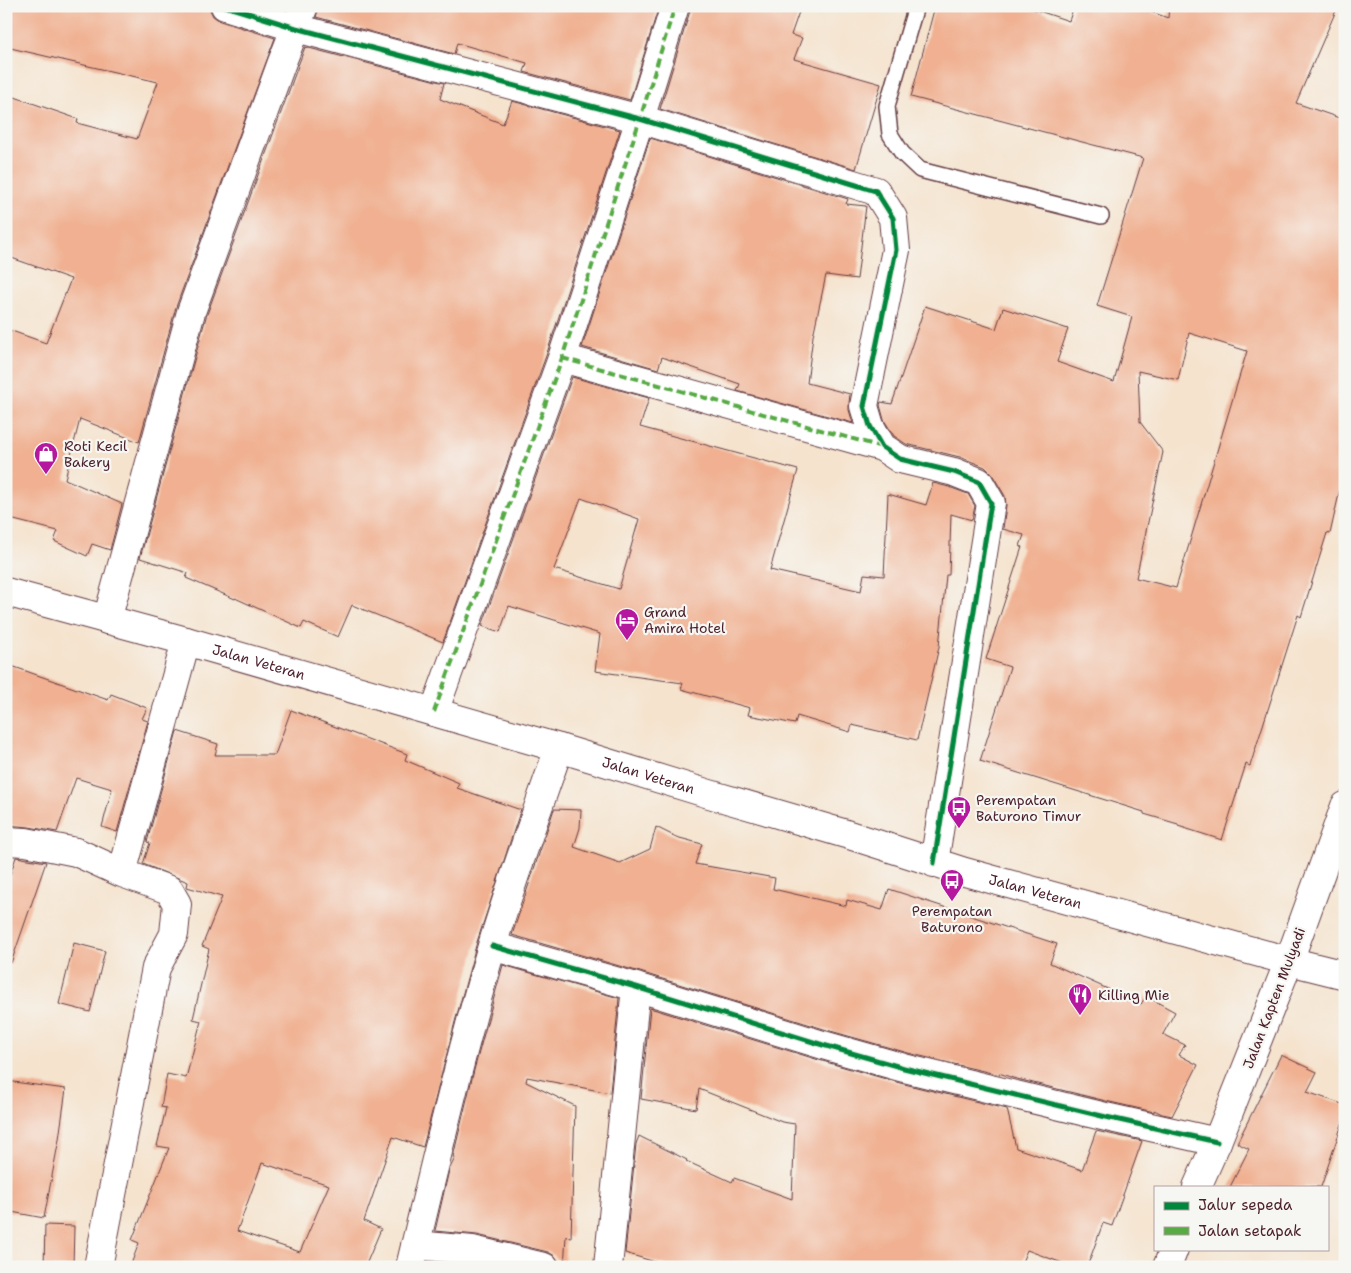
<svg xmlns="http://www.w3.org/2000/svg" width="1351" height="1273" font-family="'Shantell Sans',sans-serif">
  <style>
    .building { fill: #f0b091; fill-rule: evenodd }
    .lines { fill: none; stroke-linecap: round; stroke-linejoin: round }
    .service-casing { stroke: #643c43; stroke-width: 18 }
    .minor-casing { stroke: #643c43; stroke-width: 30 }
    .secondary-casing { stroke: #643c43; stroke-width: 30 }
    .primary-casing { stroke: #643c43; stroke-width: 30 }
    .service { stroke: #fff; stroke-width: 15 }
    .minor { stroke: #fff; stroke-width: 28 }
    .secondary { stroke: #fff; stroke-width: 28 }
    .primary { stroke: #fff; stroke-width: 28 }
    .quiet { stroke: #57aa44; stroke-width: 4; stroke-dasharray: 8 4; stroke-linecap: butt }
    .cycleway-casing { stroke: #f6f6f2; stroke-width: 8 }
    .cycleway { stroke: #00873e; stroke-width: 5 }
    .labels { text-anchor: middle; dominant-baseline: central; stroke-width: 4.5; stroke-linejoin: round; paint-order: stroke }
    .poi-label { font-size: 14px; fill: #4a1f2b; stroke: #f6f6f2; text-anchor: start }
    .street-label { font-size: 14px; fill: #4a1f2b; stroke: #f6f6f2 }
  </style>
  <rect width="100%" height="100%" fill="#f6f6f2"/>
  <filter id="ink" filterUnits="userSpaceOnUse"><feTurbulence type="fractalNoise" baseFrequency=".02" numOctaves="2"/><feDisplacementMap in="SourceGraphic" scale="10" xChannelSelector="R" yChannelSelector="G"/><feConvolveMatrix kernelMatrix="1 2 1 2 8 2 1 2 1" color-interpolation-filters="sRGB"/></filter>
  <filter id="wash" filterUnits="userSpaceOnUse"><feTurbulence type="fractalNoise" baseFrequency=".0096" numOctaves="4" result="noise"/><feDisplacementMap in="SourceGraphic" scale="20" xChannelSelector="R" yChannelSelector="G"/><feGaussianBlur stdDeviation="1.12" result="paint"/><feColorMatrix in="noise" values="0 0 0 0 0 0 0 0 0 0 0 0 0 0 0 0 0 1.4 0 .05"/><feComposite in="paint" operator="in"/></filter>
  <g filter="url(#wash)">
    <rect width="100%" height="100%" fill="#f5e3ce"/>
    <g id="blocks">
      <!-- building -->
      <path class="building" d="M 6,6 L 210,6 L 210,10 L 213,16 L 220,21 L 275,38 L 176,307 L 139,442 L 80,419 L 65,479 L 122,504 L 110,550 L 92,544 L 87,556 L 54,541 L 58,531 L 6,518 L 6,329 L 46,343 L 71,279 L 6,256 L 6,94 L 78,119 L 77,123 L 137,139 L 158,82 L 6,47 Z
        M 319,6 L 659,6 L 630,100 L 524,72 L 527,63 L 457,43 L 454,54 L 316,17 Z
        M 690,6 L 801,6 L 791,35 L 802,38 L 794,59 L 881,84 L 856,169 L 660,109 L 690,11 Z
        M 935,6 L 1024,6 L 1069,21 L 1074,6 L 1135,6 L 1168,18 L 1169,6 L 1338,6 L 1296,103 L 1345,120 L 1345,467 L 1330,534 L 1327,533 L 1301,617 L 1298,615 L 1250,766 L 1246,764 L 1222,840 L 1178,826 L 1178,824 L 1144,814 L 1144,812 L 980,761 L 1010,667 L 986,659 L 1022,547 L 1020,546 L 1024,535 L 1003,529 L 1006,505 L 1005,496 L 992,474 L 985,467 L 960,457 L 906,444 L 894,436 L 884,420 L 880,405 L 881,402 L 892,404 L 925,306 L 996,329 L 1003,308 L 1068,329 L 1057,362 L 1114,382 L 1132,317 L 1097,306 L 1143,158 L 911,97 ZM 1189,333 L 1247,351 L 1176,588 L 1136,578 L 1163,452 L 1140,422 L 1138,371 L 1178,380 Z
        M 305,47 L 444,83 L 440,99 L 503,124 L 512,101 L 620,130 L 547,353 L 443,642 L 352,605 L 338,637 L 304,622 L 301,628 L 235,598 L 235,599 L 186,578 L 188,573 L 140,558 L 206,317 Z
        M 650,138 L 848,199 L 846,204 L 866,206 L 857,279 L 826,275 L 813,336 L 807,383 L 850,394 L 849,403 L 849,410 L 853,423 L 737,391 L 740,384 L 662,357 L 658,369 L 582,347 Z
        M 572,377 L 649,398 L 640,427 L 798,470 L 770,570 L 861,591 L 864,574 L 884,576 L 888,494 L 926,505 L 933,483 L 949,487 L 968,494 L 975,506 L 972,520 L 951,514 L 949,575 L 946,575 L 939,647 L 917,740 L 852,725 L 850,732 L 797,716 L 795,724 L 748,715 L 750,708 L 681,689 L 683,683 L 595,671 L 600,634 L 509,606 L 500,632 L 482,626 ZM 581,498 L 639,519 L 619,589 L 554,569 Z
        M 6,664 L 108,700 L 111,694 L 147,708 L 142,719 L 148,721 L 117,832 L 102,827 L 112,789 L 76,778 L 57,832 L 29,827 L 6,825 Z
        M 291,710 L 407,754 L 405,760 L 459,783 L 457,788 L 518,809 L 521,809 L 477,942 L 455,1022 L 423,1147 L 393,1137 L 364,1221 L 381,1229 L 365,1267 L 130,1267 L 139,1243 L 132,1240 L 169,1148 L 157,1146 L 166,1108 L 161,1107 L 167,1074 L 186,1078 L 201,1021 L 193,1019 L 209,949 L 202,946 L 222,897 L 187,887 L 188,882 L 143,864 L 150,843 L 147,842 L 177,731 L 218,744 L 215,755 L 275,755 ZM 262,1163 L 329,1185 L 300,1252 L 237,1231 Z
        M 554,809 L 581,810 L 580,828 L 574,847 L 620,863 L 650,849 L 656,827 L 676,837 L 702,844 L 695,864 L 775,878 L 773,889 L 846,906 L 847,900 L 882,910 L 889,889 L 1057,944 L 1050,963 L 1141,1004 L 1146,996 L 1175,1012 L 1163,1034 L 1185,1045 L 1179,1055 L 1198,1065 L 1172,1116 L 1162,1114 L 1154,1110 L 1154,1112 L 1110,1102 L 1013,1078 L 999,1073 L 1000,1075 L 908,1053 L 827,1030 L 640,972 L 512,935 Z
        M 16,857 L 46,862 L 11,963 L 6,963 L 6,886 Z
        M 74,943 L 105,951 L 90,1012 L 59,1004 Z
        M 503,965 L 619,998 L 610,1093 L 527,1077 L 526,1082 L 575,1106 L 571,1238 L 566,1236 L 564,1267 L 559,1267 L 559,1262 L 555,1256 L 548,1252 L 477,1235 L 435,1231 L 449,1170 L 455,1158 L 453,1157 L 474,1070 Z
        M 650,1008 L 819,1060 L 900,1083 L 1007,1109 L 1016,1148 L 1082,1170 L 1096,1131 L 1142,1141 L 1112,1226 L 1103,1223 L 1087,1267 L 1073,1267 L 1027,1250 L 1020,1267 L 672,1267 L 625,1253 L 636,1144 L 639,1136 L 687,1160 L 686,1161 L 732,1182 L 734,1178 L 792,1199 L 795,1124 L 782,1122 L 699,1089 L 696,1109 L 641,1099 Z
        M 1281,1055 L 1317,1072 L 1307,1092 L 1345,1105 L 1345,1115 L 1321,1187 L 1230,1187 L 1249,1149 L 1237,1143 Z
        M 6,1081 L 66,1089 L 59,1139 L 44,1218 L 6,1211 Z
        M 45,1225 L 74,1226 L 73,1267 L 44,1267 Z"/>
    </g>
  </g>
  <g filter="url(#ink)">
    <use href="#blocks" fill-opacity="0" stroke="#643c43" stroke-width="1"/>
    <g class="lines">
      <!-- service casing -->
      <g class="service-casing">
        <path id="service" d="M 916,6 L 887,106 L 890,134 L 902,153 L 920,170 L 1101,216"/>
      </g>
      <!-- minor casing -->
      <g class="minor-casing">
        <path id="minor" d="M 225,6 L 296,28 L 640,119 L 876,191 L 893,218 L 896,250 L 864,406 L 870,426 L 882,447 L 900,459 L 954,472 L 979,482 L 991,503 L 934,863
          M 562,358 L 882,447
          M 107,620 L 191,312 L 282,62 L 304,6
          M 434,712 L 562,358 L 640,119 L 675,6
          M 6,841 L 26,842 L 76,852 L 122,873
          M 492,946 L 636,987 L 823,1045 L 904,1068 L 1106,1117 L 1217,1142
          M 415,1245 L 473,1250 L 544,1267
          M 98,1267 L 156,968 L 174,934 L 177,904 L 169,890 L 122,873 L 186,641
          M 410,1267 C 436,1160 461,1052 492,946 C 512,880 536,814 559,748
          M 608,1267 L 636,987"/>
      </g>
      <!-- secondary casing -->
      <g class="secondary-casing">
        <path id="secondary" d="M 1197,1187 L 1217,1142 L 1289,961 L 1345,975
          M 1167,1267 L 1174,1249"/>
      </g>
      <!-- primary casing -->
      <g class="primary-casing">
        <g id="primary">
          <path id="s1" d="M 6,592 L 186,641 L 559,748 L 706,793 L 846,834 L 965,872 L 1289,961 L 1345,806"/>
        </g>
      </g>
      <!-- service -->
      <use href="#service" class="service"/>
      <!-- minor -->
      <use href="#minor" class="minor"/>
      <!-- secondary -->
      <use href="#secondary" class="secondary"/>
      <!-- primary -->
      <use href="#primary" class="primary"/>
      <!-- quiet -->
      <path class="quiet" d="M 562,358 L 882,447
        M 434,712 L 562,358 L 640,119 L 675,6"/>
      <!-- cycleway casing -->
      <g class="cycleway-casing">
        <path id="cycleway" d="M 225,6 L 296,28 L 640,119 L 876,191 L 893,218 L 896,250 L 864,406 L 870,426 L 882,447 L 900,459 L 954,472 L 979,482 L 991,503 L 934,863
          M 492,946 L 636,987 L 823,1045 L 904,1068 L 1106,1117 L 1217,1142"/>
      </g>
      <!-- cycleway -->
      <use href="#cycleway" class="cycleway"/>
    </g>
  </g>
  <!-- icons -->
  <defs>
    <g id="shop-pin" transform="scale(1.25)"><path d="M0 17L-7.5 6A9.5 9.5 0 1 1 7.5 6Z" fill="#b5179e" stroke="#f6f6f2"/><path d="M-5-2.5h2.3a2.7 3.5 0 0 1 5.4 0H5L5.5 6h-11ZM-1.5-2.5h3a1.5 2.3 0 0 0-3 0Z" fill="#fff"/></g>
    <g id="hotel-pin" transform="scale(1.25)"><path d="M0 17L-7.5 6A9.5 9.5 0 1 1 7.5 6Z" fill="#b5179e" stroke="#f6f6f2"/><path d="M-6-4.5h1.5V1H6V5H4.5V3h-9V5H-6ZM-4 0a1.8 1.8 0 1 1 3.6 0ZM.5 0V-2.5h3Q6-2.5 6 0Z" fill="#fff"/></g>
    <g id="bus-pin" transform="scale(1.25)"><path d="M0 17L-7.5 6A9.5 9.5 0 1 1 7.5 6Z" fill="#b5179e" stroke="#f6f6f2"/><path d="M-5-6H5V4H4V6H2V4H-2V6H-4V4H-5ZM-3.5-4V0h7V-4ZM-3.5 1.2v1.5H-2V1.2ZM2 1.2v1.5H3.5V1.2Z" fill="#fff"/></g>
    <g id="restaurant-pin" transform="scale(1.25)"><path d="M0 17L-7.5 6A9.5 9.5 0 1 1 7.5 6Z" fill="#b5179e" stroke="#f6f6f2"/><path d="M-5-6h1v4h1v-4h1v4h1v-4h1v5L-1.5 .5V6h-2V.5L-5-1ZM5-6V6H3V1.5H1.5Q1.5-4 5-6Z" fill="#fff"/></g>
  </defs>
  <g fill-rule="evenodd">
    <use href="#shop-pin" x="46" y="454"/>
    <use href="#hotel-pin" x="627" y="620"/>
    <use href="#bus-pin" x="959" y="808"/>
    <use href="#bus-pin" x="952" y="881"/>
    <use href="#restaurant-pin" x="1080" y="995"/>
  </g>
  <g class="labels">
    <!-- poi labels -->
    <g class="poi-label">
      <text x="64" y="446">Roti Kecil<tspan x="64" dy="16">Bakery</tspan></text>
      <text x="644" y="612">Grand<tspan x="644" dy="16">Amira Hotel</tspan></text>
      <text x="976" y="800">Perempatan<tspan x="976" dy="16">Baturono Timur</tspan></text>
      <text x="952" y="911" text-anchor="middle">Perempatan<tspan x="952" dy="16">Baturono</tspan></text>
      <text x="1098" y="995">Killing Mie</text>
    </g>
    <!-- street labels -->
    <g class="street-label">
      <text stroke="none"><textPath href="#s1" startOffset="262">Jalan Veteran</textPath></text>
      <text stroke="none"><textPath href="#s1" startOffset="668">Jalan Veteran</textPath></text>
      <text stroke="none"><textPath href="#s1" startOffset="1072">Jalan Veteran</textPath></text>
      <text transform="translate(1274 998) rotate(-69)">Jalan Kapten Mulyadi</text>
    </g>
  </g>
  <!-- margin -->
  <rect width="1351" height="1273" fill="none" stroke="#f6f6f2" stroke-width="25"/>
  <!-- legend -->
  <rect x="1154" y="1186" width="175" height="65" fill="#f6f6f2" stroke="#b1a0a2"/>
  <rect x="1164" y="1202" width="25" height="8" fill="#00873e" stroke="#b1a0a2"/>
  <text x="1198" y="1210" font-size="15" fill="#4a1f2b">Jalur sepeda</text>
  <rect x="1164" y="1227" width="25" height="8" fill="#57aa44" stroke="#b1a0a2"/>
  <text x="1198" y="1236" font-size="15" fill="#4a1f2b">Jalan setapak</text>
</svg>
